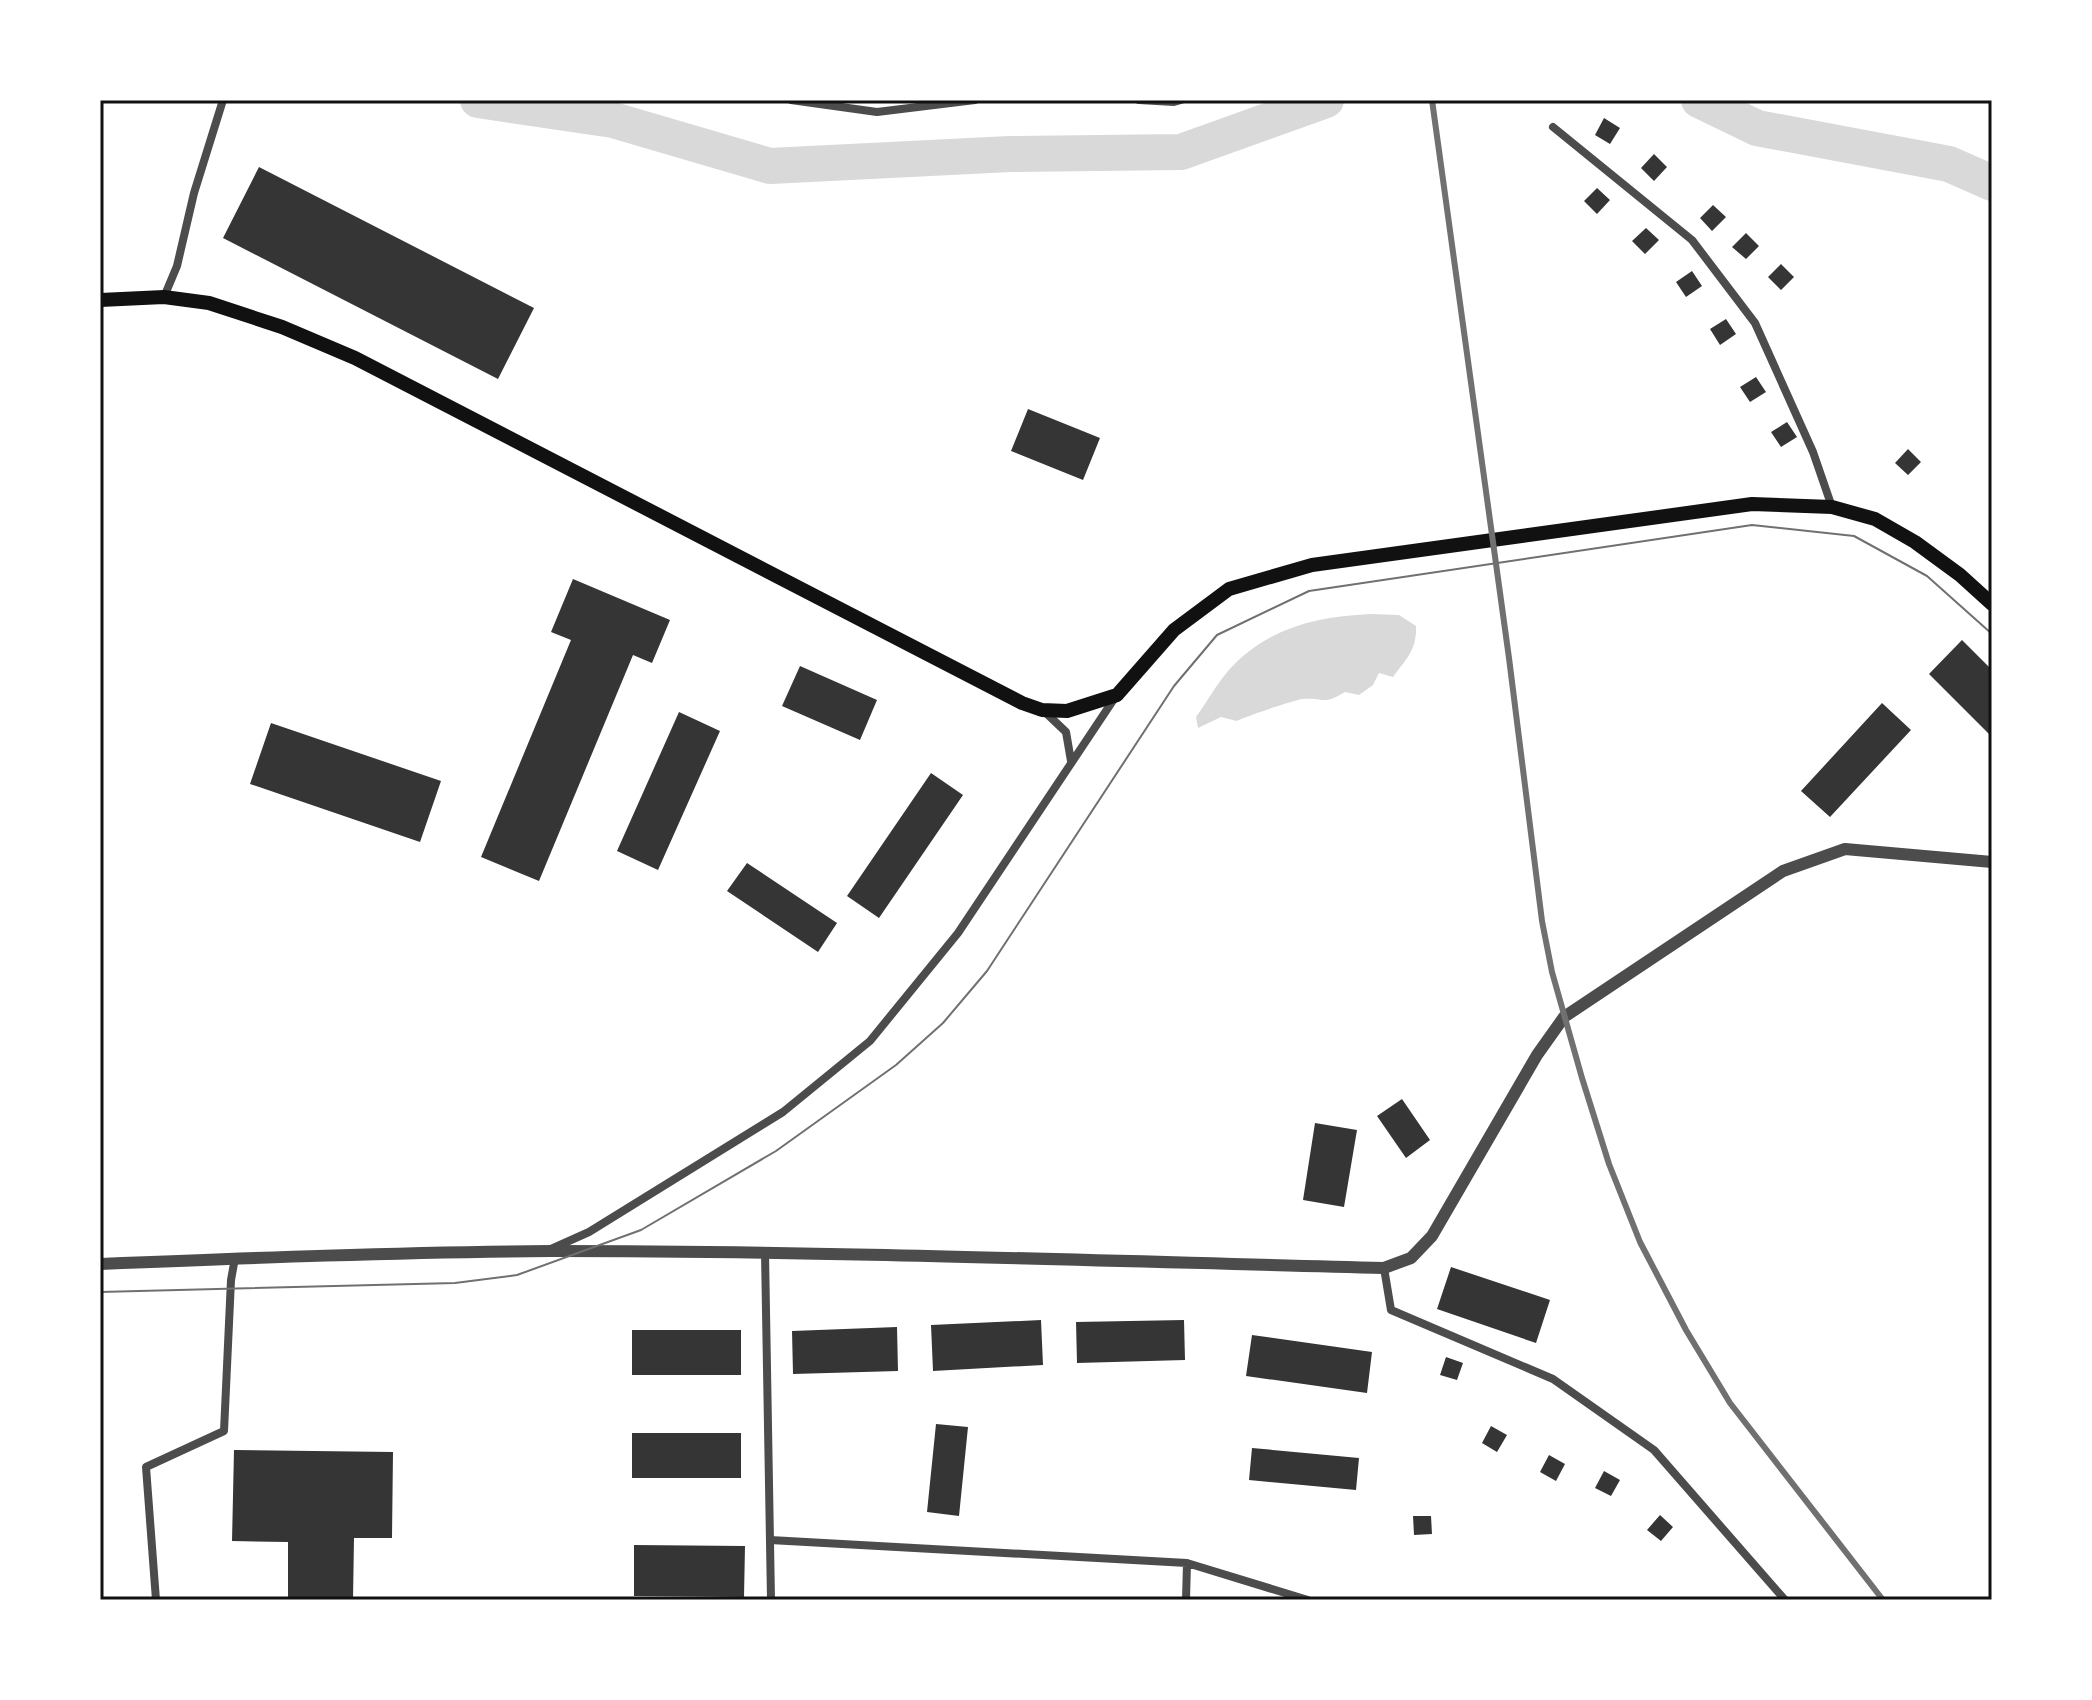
<svg xmlns="http://www.w3.org/2000/svg" width="2092" height="1700" font-family="Roboto,sans-serif">
  <style>
    .water { fill: #d9d9d9 }
    .lines { fill: none; stroke-linecap: round; stroke-linejoin: round }
    .river { stroke: #d9d9d9; stroke-width: 36 }
    .building { fill: #353535 }
    .minor { stroke: #4c4c4c; stroke-width: 8 }
    .tertiary { stroke: #4c4c4c; stroke-width: 12 }
    .secondary { stroke: #111; stroke-width: 14 }
    .tram { stroke: #707070; stroke-width: 2 }
    .rail { stroke: #707070; stroke-width: 6 }
    .neatline { fill: none; stroke: #111; stroke-width: 3 }
  </style>
  <rect width="100%" height="100%" fill="#fff"/>
  <!-- water -->
  <path class="water" d="M 1370,614 L 1399,615 L 1416,626 C 1417,650 1406,659 1393,677 L 1379,673 L 1373,685 L 1359,695 L 1345,692 C 1321,706 1327,697 1303,699 C 1294,700 1244,717 1237,721 L 1221,717 L 1198,728 L 1196,717 C 1207,702 1216,685 1228,671 C 1267,628 1314,617 1370,614 Z"/>
  <g class="lines">
    <!-- river -->
    <path class="river" d="M 478,100 L 613,120 L 770,166 L 1010,154 L 1181,152 L 1326,100
      M 1699,100 L 1757,128 L 1949,164 L 1992,183"/>
  </g>
  <!-- building -->
  <path class="building" d="M 1604,118 L 1620,128 L 1610,144 L 1595,135 Z
    M 1654,154 L 1667,167 L 1654,181 L 1641,168 Z
    M 259,167 L 534,308 L 498,379 L 223,238 Z
    M 1597,188 L 1610,200 L 1597,214 L 1584,201 Z
    M 1713,205 L 1726,217 L 1712,231 L 1700,218 Z
    M 1646,228 L 1659,240 L 1645,254 L 1632,241 Z
    M 1746,233 L 1759,246 L 1746,259 L 1732,247 Z
    M 1781,264 L 1794,277 L 1781,290 L 1768,277 Z
    M 1692,271 L 1702,286 L 1686,297 L 1676,282 Z
    M 1726,319 L 1736,334 L 1720,345 L 1710,329 Z
    M 1756,377 L 1766,392 L 1750,402 L 1740,387 Z
    M 1028,409 L 1100,438 L 1083,480 L 1011,451 Z
    M 1787,422 L 1797,437 L 1781,447 L 1771,432 Z
    M 1908,449 L 1921,462 L 1908,475 L 1895,463 Z
    M 573,579 L 670,620 L 652,663 L 633,655 L 539,881 L 481,857 L 571,640 L 551,632 Z
    M 1962,640 L 1992,670 L 1992,737 L 1929,674 Z
    M 800,666 L 877,700 L 860,740 L 782,706 Z
    M 1882,703 L 1911,730 L 1830,817 L 1801,791 Z
    M 679,712 L 720,731 L 658,870 L 617,851 Z
    M 271,723 L 441,781 L 420,842 L 250,784 Z
    M 931,773 L 963,795 L 879,918 L 847,896 Z
    M 747,863 L 837,923 L 818,952 L 727,891 Z
    M 1402,1099 L 1430,1140 L 1406,1158 L 1377,1116 Z
    M 1315,1123 L 1357,1130 L 1344,1207 L 1303,1200 Z
    M 1451,1267 L 1550,1300 L 1536,1343 L 1437,1309 Z
    M 1041,1320 L 1043,1365 L 933,1371 L 931,1325 Z
    M 1184,1320 L 1185,1360 L 1077,1363 L 1076,1322 Z
    M 897,1327 L 898,1371 L 793,1374 L 792,1331 Z
    M 632,1330 L 741,1330 L 741,1375 L 632,1375 Z
    M 1252,1335 L 1372,1352 L 1367,1393 L 1246,1376 Z
    M 1446,1357 L 1463,1363 L 1457,1380 L 1440,1375 Z
    M 936,1424 L 968,1427 L 959,1516 L 927,1512 Z
    M 1491,1426 L 1507,1435 L 1497,1452 L 1482,1443 Z
    M 632,1433 L 741,1433 L 741,1478 L 632,1478 Z
    M 1252,1448 L 1359,1458 L 1356,1490 L 1249,1480 Z
    M 234,1450 L 393,1452 L 392,1538 L 354,1538 L 353,1600 L 288,1600 L 288,1542 L 232,1541 Z
    M 1549,1455 L 1565,1464 L 1556,1481 L 1540,1472 Z
    M 1604,1471 L 1620,1480 L 1611,1496 L 1595,1488 Z
    M 1660,1515 L 1673,1527 L 1661,1541 L 1647,1530 Z
    M 1413,1516 L 1431,1516 L 1432,1534 L 1414,1535 Z
    M 634,1545 L 745,1546 L 744,1597 L 634,1596 Z"/>
  <g class="lines">
    <!-- minor -->
    <path class="minor" d="M 791,100 L 877,112 L 975,100
      M 1139,100 L 1174,102 L 1181,100
      M 1553,127 L 1692,240 L 1755,323 L 1813,452 L 1832,507
      M 164,297 L 177,266 L 194,193 L 223,100
      M 1045,712 L 1066,732 L 1071,761
      M 551,1249 L 589,1232 L 783,1112 L 870,1041 L 958,933 L 1116,696
      M 765,1253 L 771,1600
      M 1384,1268 L 1391,1310 L 1553,1379 L 1654,1450 L 1785,1600
      M 770,1540 L 1187,1563 L 1308,1600
      M 156,1600 L 146,1467 L 224,1431 L 231,1280 L 235,1258
      M 1186,1600 L 1187,1563"/>
    <!-- tertiary -->
    <path class="tertiary" d="M 100,1264 C 250,1258 401,1252 551,1251 C 829,1251 1106,1261 1384,1268 L 1411,1258 L 1432,1236 L 1537,1055 L 1564,1017 L 1783,871 L 1845,849 L 1992,862"/>
    <!-- secondary -->
    <path class="secondary" d="M 100,300 L 164,297 L 209,303 L 282,327 L 355,358 L 1022,703 L 1042,710 L 1067,711 L 1117,695 L 1174,630 L 1229,589 L 1312,565 L 1752,504 L 1832,507 L 1875,519 L 1915,542 L 1960,575 L 1992,604"/>
    <!-- tram -->
    <path class="tram" d="M 100,1292 L 455,1283 L 517,1275 L 641,1230 L 776,1151 L 896,1065 L 943,1023 L 987,971 L 1174,686 L 1217,635 L 1309,591 L 1752,525 L 1854,536 L 1927,576 L 1992,634"/>
    <!-- rail -->
    <path class="rail" d="M 1432,100 L 1509,658 L 1542,921 L 1552,972 L 1582,1078 L 1609,1164 L 1640,1242 L 1686,1330 L 1730,1403 L 1883,1600"/>
  </g>
  <!-- border -->
  <rect width="2092" height="1700" fill="none" stroke="#ffffff" stroke-width="204"/>
  <rect x="102" y="102" width="1888" height="1496" class="neatline"/>
</svg>
